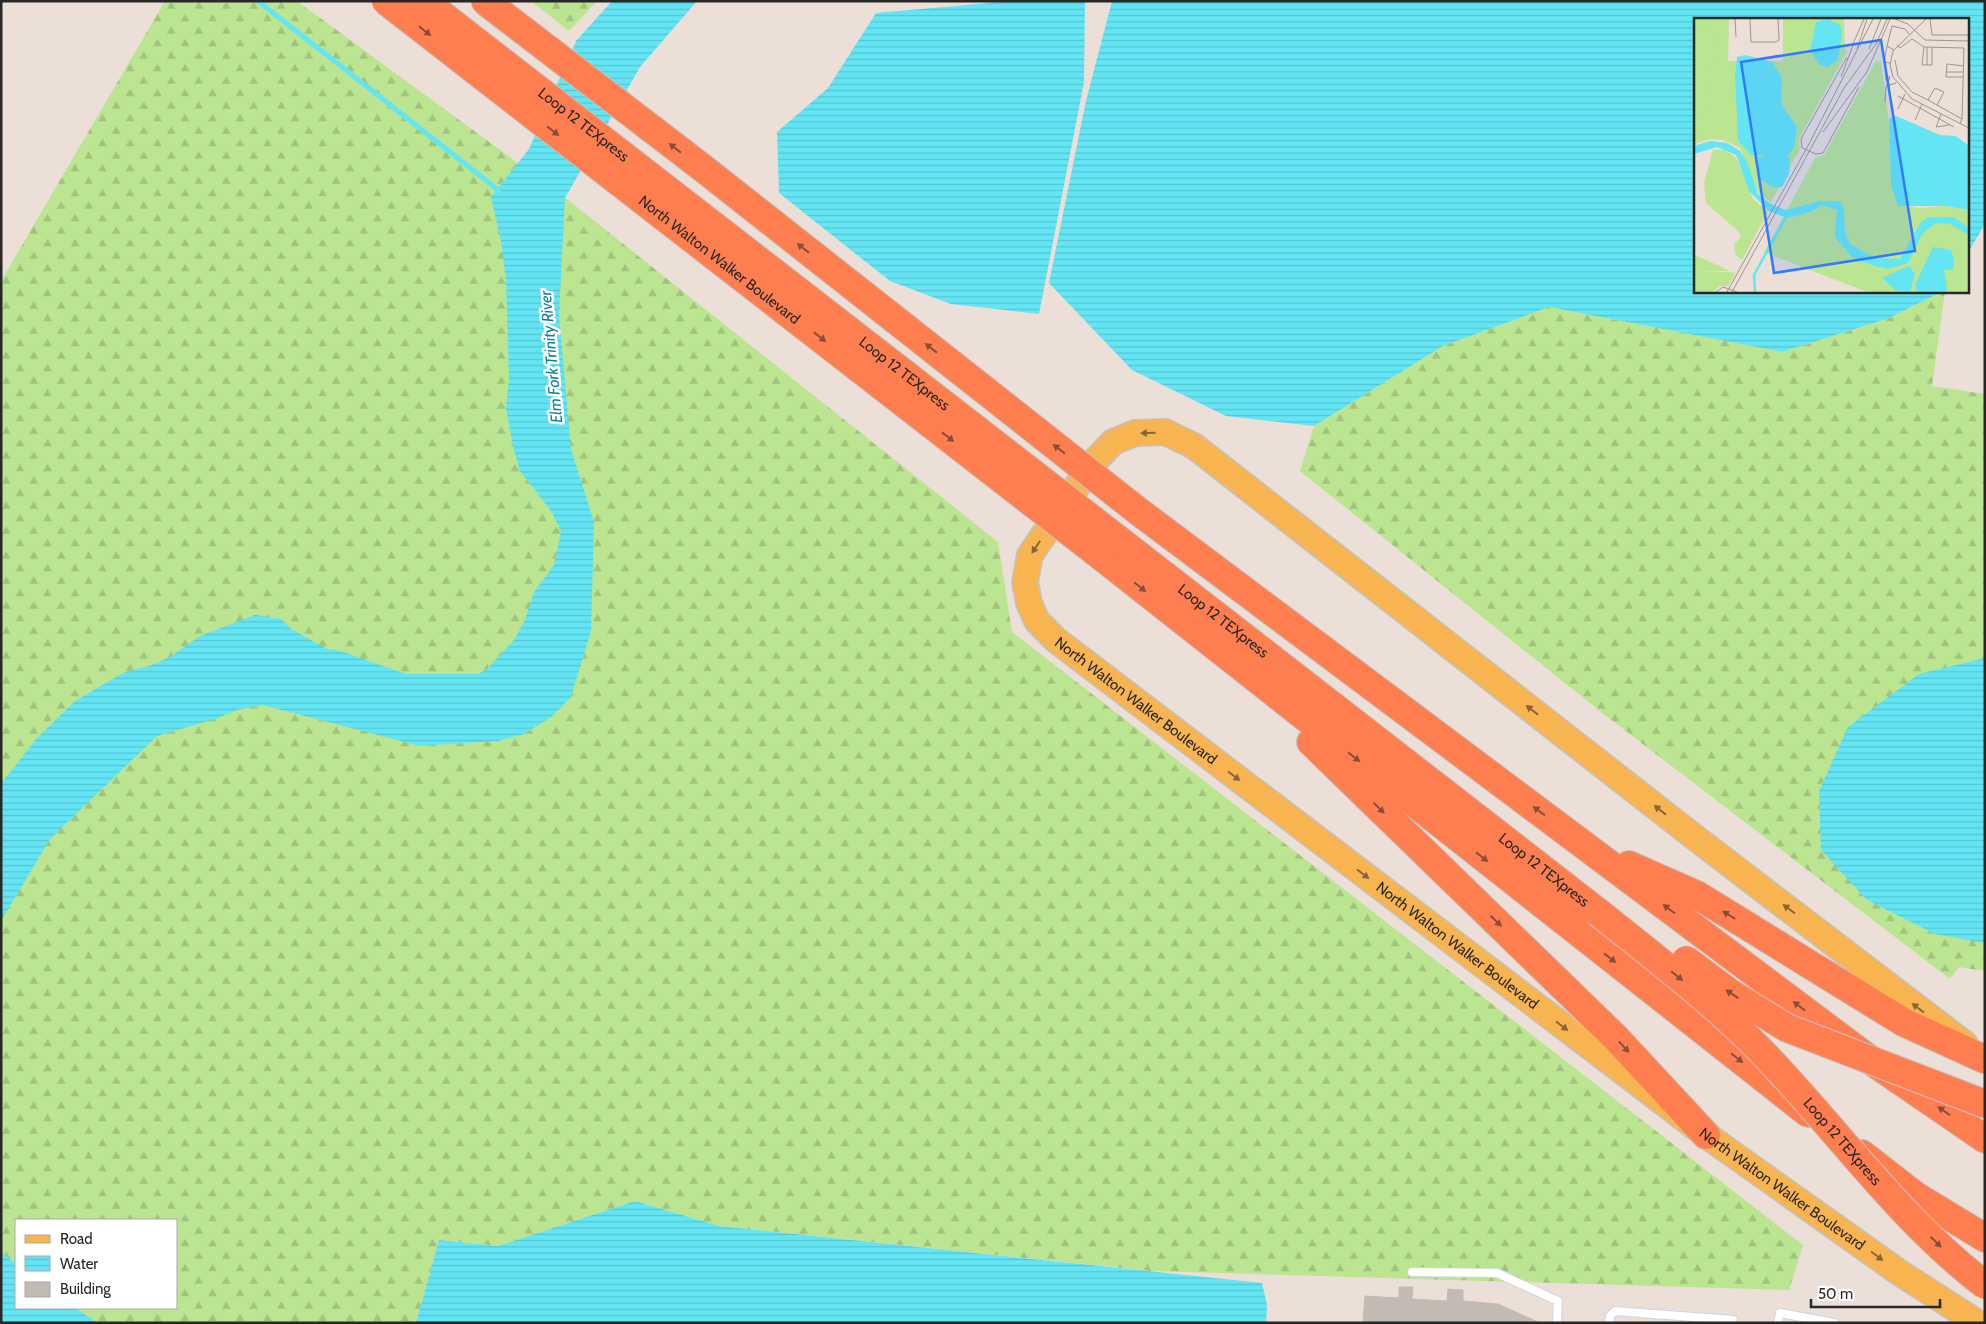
<svg xmlns="http://www.w3.org/2000/svg" width="1986" height="1324" font-family="Cabin,sans-serif">
  <style>
    .forest { fill: url(#forest-firs); fill-rule: evenodd }
    .water { fill: url(#water-rules) }
    .lines { fill: none; stroke-linecap: round; stroke-linejoin: round }
    .stream { stroke: #64e5f4; stroke-width: 5 }
    .building { fill: #c2bbb4; stroke: #c6bbb2 }
    .service-casing { stroke: #cdd4e2; stroke-width: 10 }
    .primary-casing { stroke: #c3c3c3; stroke-width: 28 }
    .motorway-casing { stroke: #c3c3c3; stroke-width: 30 }
    .service { stroke: #fff; stroke-width: 8 }
    .primary { stroke: #f7b451; stroke-width: 25 }
    .motorway { stroke: #ff7e4f; stroke-width: 28 }
    .motorway-bridge-casing { stroke: #c3c3c3; stroke-width: 30; stroke-linecap: butt }
    .motorway-bridge { stroke: #ff7e4f; stroke-width: 28 }
    .oneway { fill: #884e39 }
    .oneway2 { fill: #85663a }
    .labels { text-anchor: middle; dominant-baseline: central; stroke-width: 5; stroke-linejoin: round; paint-order: stroke }
    .street-label { font-size: 15px; fill: #272727; stroke: #fff }
    .water-label { font-size: 16px; font-style: italic; fill: #07819c; stroke: #fff }
    .inset-river { fill: none; stroke: #64e5f4; stroke-width: 2.5 }
    .inset-road { fill: none; stroke: #9d9591; stroke-width: 1 }
    .view { fill: #3179ff; fill-opacity: 0.15; stroke: #3179ff; stroke-width: 2.5 }
    .inset-edge { fill: none; stroke: #272727; stroke-width: 2.5 }
  </style>
  <defs>
    <pattern id="forest-firs" width="22" height="20" patternUnits="userSpaceOnUse" patternTransform="scale(1.25)"><rect width="22" height="20" fill="#bbe591"/><path d="M5 1l3.5 6h-7zM16 11l3.5 6h-7z" fill="#a1c47d"/></pattern>
    <pattern id="water-rules" width="6" height="5" patternUnits="userSpaceOnUse" patternTransform="scale(1.25)"><rect width="6" height="5" fill="#64e5f4"/><path d="M0 2.5h6" fill="none" stroke="#57c4d1"/></pattern>
  </defs>
  <rect width="100%" height="100%" fill="#ebdfd8"/>
  <!-- forest -->
  <path class="forest" d="M 165,1 L 297,1 L 563,196 L 998,542 L 1012,632 L 1803,1245 L 1789,1290 L 1151,1271 L 719,1226 L 635,1201 L 498,1246 L 439,1240 L 416,1323 L 1,1323 L 1,281 ZM 16,1220 L 176,1220 L 176,1308 L 16,1308 Z
    M 531,1 L 597,1 L 569,31 Z
    M 1945,291 L 1932,386 L 1985,394 L 1985,971 L 1959,967 L 1950,979 L 1601,712 L 1300,471 L 1314,426 L 1443,346 L 1549,307 L 1782,352 L 1889,318 Z"/>
  <!-- water -->
  <path class="water" d="M 612,1 L 697,1 L 640,67 L 565,198 L 559,315 L 571,449 L 594,522 L 591,631 L 571,697 L 551,717 L 524,734 L 498,741 L 420,746 L 263,705 L 237,710 L 215,719 L 157,736 L 50,839 L 1,921 L 1,784 L 36,739 L 75,701 L 123,673 L 152,665 L 170,657 L 200,636 L 255,615 L 281,619 L 291,629 L 327,649 L 341,651 L 406,674 L 478,674 L 487,669 L 514,640 L 525,620 L 534,592 L 554,565 L 561,532 L 552,512 L 520,471 L 513,446 L 506,408 L 509,380 L 506,280 L 501,241 L 491,197 L 529,149 L 576,41 Z
    M 1011,1 L 1085,1 L 1084,82 L 1039,314 L 951,304 L 890,281 L 779,193 L 777,132 L 828,88 L 876,13 Z
    M 1112,1 L 1985,1 L 1985,224 L 1967,254 L 1967,19 L 1695,19 L 1695,291 L 1944,291 L 1889,318 L 1782,352 L 1549,307 L 1443,346 L 1314,426 L 1226,416 L 1132,370 L 1049,283 L 1086,101 Z
    M 1985,658 L 1985,943 L 1935,934 L 1867,900 L 1821,850 L 1819,791 L 1848,727 L 1919,674 Z
    M 635,1201 L 719,1226 L 1262,1283 L 1267,1305 L 1266,1323 L 416,1323 L 439,1240 L 498,1246 Z
    M 1,1252 L 16,1264 L 16,1308 L 75,1308 L 98,1323 L 1,1323 Z"/>
  <g class="lines">
    <!-- stream -->
    <path class="stream" d="M 258,1 L 497,189 L 500,194"/>
  </g>
  <!-- building -->
  <path class="building" d="M 1399,1287 L 1413,1287 L 1412,1299 L 1447,1301 L 1448,1289 L 1463,1290 L 1463,1301 L 1498,1304 L 1540,1323 L 1363,1323 L 1365,1296 L 1399,1298 Z"/>
  <g class="lines">
    <!-- service casing -->
    <g class="service-casing">
      <path id="service" d="M 1412,1272 L 1497,1273 L 1558,1301 L 1557,1323
        M 1609,1323 L 1610,1316 L 1615,1311 L 1733,1320
        M 1778,1323 L 1780,1313 L 1834,1323"/>
    </g>
    <!-- primary casing -->
    <g class="primary-casing">
      <g id="primary">
        <path id="s1" d="M 1965,1044 L 1693,836 L 1194,446 L 1165,432 L 1135,433 L 1113,442 L 1093,463 L 1030,555 L 1025,582 L 1029,603 L 1037,621 L 1056,640 L 1706,1135 L 1900,1273 L 1978,1323"/>
      </g>
    </g>
    <!-- motorway casing -->
    <g class="motorway-casing">
      <g id="motorway">
        <path d="M 1138,511 L 1880,1067 L 1985,1139"/>
        <path id="s2" d="M 1119,540 L 1598,912"/>
        <path d="M 1102,557 L 1808,1113"/>
        <path d="M 1311,742 L 1616,1038 L 1706,1135"/>
        <path d="M 1629,865 L 1697,895 L 1903,1022 L 1984,1059"/>
        <path d="M 1862,1154 L 1916,1196 L 1985,1238"/>
      </g>
    </g>
    <!-- service -->
    <use href="#service" class="service"/>
    <!-- primary -->
    <use href="#primary" class="primary"/>
    <!-- motorway -->
    <use href="#motorway" class="motorway"/>
    <!-- motorway-bridge casing -->
    <g class="motorway-bridge-casing">
      <g id="motorway-bridge">
        <path id="s3" d="M 386,1 L 1102,557"/>
        <path id="s4" d="M 424,1 L 1119,540"/>
        <path d="M 485,1 L 704,169 L 1138,511"/>
        <path id="s5" d="M 1598,912 C 1655,958 1714,1002 1765,1055 C 1839,1132 1900,1220 1985,1285"/>
        <path d="M 1686,960 L 1730,993 L 1787,1028 L 1985,1104"/>
      </g>
    </g>
    <!-- motorway-bridge -->
    <use href="#motorway-bridge" class="motorway-bridge"/>
  </g>
  <!-- one-way arrows -->
  <defs><path id="oneway-solid" d="M-6-.8H1V-3.2L6.5 0L1 3.2V.8H-6Z" transform="scale(1.25)"/></defs>
  <g class="oneway">
    <use href="#oneway-solid" transform="translate(425 31) rotate(38)"/>
    <use href="#oneway-solid" transform="translate(553 131) rotate(38)"/>
    <use href="#oneway-solid" transform="translate(675 148) rotate(-142)"/>
    <use href="#oneway-solid" transform="translate(803 248) rotate(-142)"/>
    <use href="#oneway-solid" transform="translate(820 337) rotate(38)"/>
    <use href="#oneway-solid" transform="translate(931 348) rotate(-142)"/>
    <use href="#oneway-solid" transform="translate(948 437) rotate(38)"/>
    <use href="#oneway-solid" transform="translate(1059 449) rotate(-142)"/>
    <use href="#oneway-solid" transform="translate(1140 587) rotate(39)"/>
    <use href="#oneway-solid" transform="translate(1354 757) rotate(38)"/>
    <use href="#oneway-solid" transform="translate(1379 808) rotate(44)"/>
    <use href="#oneway-solid" transform="translate(1539 811) rotate(-143)"/>
    <use href="#oneway-solid" transform="translate(1482 857) rotate(38)"/>
    <use href="#oneway-solid" transform="translate(1669 909) rotate(-143)"/>
    <use href="#oneway-solid" transform="translate(1729 915) rotate(-148)"/>
    <use href="#oneway-solid" transform="translate(1496 921) rotate(44)"/>
    <use href="#oneway-solid" transform="translate(1610 958) rotate(38)"/>
    <use href="#oneway-solid" transform="translate(1677 976) rotate(39)"/>
    <use href="#oneway-solid" transform="translate(1732 994) rotate(-147)"/>
    <use href="#oneway-solid" transform="translate(1799 1006) rotate(-143)"/>
    <use href="#oneway-solid" transform="translate(1624 1047) rotate(47)"/>
    <use href="#oneway-solid" transform="translate(1737 1058) rotate(38)"/>
    <use href="#oneway-solid" transform="translate(1944 1111) rotate(-145)"/>
    <use href="#oneway-solid" transform="translate(1936 1242) rotate(44)"/>
  </g>
  <g class="oneway2">
    <use href="#oneway-solid" transform="translate(1148 433) rotate(178)"/>
    <use href="#oneway-solid" transform="translate(1036 547) rotate(124)"/>
    <use href="#oneway-solid" transform="translate(1532 710) rotate(-142)"/>
    <use href="#oneway-solid" transform="translate(1234 776) rotate(37)"/>
    <use href="#oneway-solid" transform="translate(1660 810) rotate(-142)"/>
    <use href="#oneway-solid" transform="translate(1363 874) rotate(37)"/>
    <use href="#oneway-solid" transform="translate(1789 909) rotate(-143)"/>
    <use href="#oneway-solid" transform="translate(1918 1008) rotate(-143)"/>
    <use href="#oneway-solid" transform="translate(1562 1026) rotate(37)"/>
    <use href="#oneway-solid" transform="translate(1877 1256) rotate(37)"/>
  </g>
  <g class="labels">
    <!-- street labels -->
    <g class="street-label">
      <text stroke="none"><textPath href="#s4" startOffset="202">Loop 12 TEXpress</textPath></text>
      <text stroke="none"><textPath href="#s3" startOffset="422">North Walton Walker Boulevard</textPath></text>
      <text stroke="none"><textPath href="#s4" startOffset="608">Loop 12 TEXpress</textPath></text>
      <text stroke="none"><textPath href="#s2" startOffset="132">Loop 12 TEXpress</textPath></text>
      <text stroke="none"><textPath href="#s1" startOffset="1398">North Walton Walker Boulevard</textPath></text>
      <text stroke="none"><textPath href="#s2" startOffset="538">Loop 12 TEXpress</textPath></text>
      <text stroke="none"><textPath href="#s1" startOffset="1802">North Walton Walker Boulevard</textPath></text>
      <text stroke="none"><textPath href="#s5" startOffset="336">Loop 12 TEXpress</textPath></text>
      <text stroke="none"><textPath href="#s1" startOffset="2208">North Walton Walker Boulevard</textPath></text>
    </g>
    <!-- water labels -->
    <g class="water-label">
      <text transform="translate(551 357) rotate(-95)">Elm Fork Trinity River</text>
    </g>
  </g>
  <!-- overview -->
  <g transform="translate(1694 18)">
    <rect width="275" height="275" fill="#ebdfd8"/>
    <path d="M 0,1 L 35,1 L 34,43 L 88,43 L 102,5 L 150,1 L 150,31 L 154,32 L 105,121 L 106,131 L 77,184 L 65,176 L 46,130 L 29,122 L 16,121 L 0,126 ZM 0,253 L 33,254 L 42,255 L 34,268 L 25,268 L 20,274 L 0,274 Z" fill="#bbe591"/>
    <path d="M 89,1 L 150,1 L 151,32 L 108,109 L 103,109 L 87,86 L 88,60 L 78,44 L 89,43 ZM 0,6 L 17,13 L 23,25 L 5,117 L 0,126 ZM 182,43 L 187,44 L 196,112 L 197,167 L 204,187 L 225,190 L 252,188 L 275,192 L 275,274 L 173,274 L 70,234 L 121,140 L 130,137 ZM 19,132 L 31,132 L 42,140 L 59,181 L 74,194 L 48,242 L 41,236 L 40,226 L 47,219 L 44,213 L 12,185 L 10,165 ZM 0,237 L 10,241 L 36,253 L 0,253 Z" fill="#bbe591"/>
    <path d="M 134,1 L 146,7 L 148,15 L 144,42 L 134,49 L 126,47 L 116,32 L 122,4 ZM 51,37 L 78,44 L 88,60 L 87,86 L 103,109 L 100,129 L 93,139 L 96,140 L 95,156 L 88,169 L 81,170 L 67,162 L 61,140 L 71,138 L 57,137 L 44,123 L 41,57 L 43,39 ZM 202,98 L 246,117 L 262,118 L 275,128 L 275,192 L 252,188 L 204,188 L 197,167 L 195,100 ZM 16,123 L 33,125 L 46,133 L 54,146 L 64,176 L 77,186 L 92,192 L 126,183 L 145,183 L 150,190 L 151,215 L 156,226 L 180,240 L 206,241 L 227,204 L 235,199 L 259,199 L 275,210 L 275,217 L 256,206 L 242,205 L 228,216 L 214,245 L 193,251 L 181,248 L 158,239 L 144,223 L 141,218 L 143,192 L 127,187 L 119,193 L 93,200 L 75,193 L 55,173 L 42,137 L 23,129 L 0,136 L 0,128 ZM 239,229 L 257,232 L 260,241 L 259,252 L 250,252 L 253,271 L 252,274 L 223,274 L 221,267 ZM 215,248 L 221,256 L 216,274 L 201,272 L 188,260 Z" fill="#64e5f4"/>
    <path class="inset-river" d="M 61,274 L 60,257 L 92,199"/>
    <path class="inset-road" d="M 41,1 L 42,19M 56,1 L 57,24 L 82,24 L 85,22 L 84,1M 201,1 L 214,6 L 231,22 L 275,23M 232,1 L 199,33 L 196,47 L 199,59 L 218,81 L 275,110M 236,1 L 238,17 L 275,17M 203,27 L 206,30 L 218,21 L 230,29 L 270,30 L 268,101M 158,28 L 170,1M 193,28 L 190,44 L 196,45M 230,29 L 228,47 L 238,47 L 238,30M 233,29 L 233,47M 163,31 L 173,1M 175,31 L 187,1M 200,32 L 193,28 L 198,8 L 211,11 L 215,16M 153,39 L 107,121 L 108,130 L 122,136 L 129,135 L 165,69M 201,42 L 204,58 L 218,74 L 234,82M 270,48 L 253,46 L 252,59 L 270,59M 191,49 L 192,54 L 192,62 L 195,62 L 196,59 L 192,59M 253,54 L 269,54M 172,56 L 196,1M 147,59 L 159,27M 204,78 L 260,109M 191,84 L 192,68 L 202,65M 243,87 L 234,82 L 241,70 L 250,74 L 243,87 L 268,101 L 266,106M 204,91 L 211,76M 247,96 L 242,109 L 255,107M 221,102 L 228,86M 129,114 L 172,55M 22,274 L 29,269 L 43,274M 33,274 L 115,126 L 179,1M 38,274 L 150,70 L 182,26 L 193,1"/>
    <path class="view" d="M 187,22 L 221,233 L 80,255 L 47,44 Z"/>
    <rect width="275" height="275" class="inset-edge"/>
  </g>
  <!-- border -->
  <rect width="1986" height="1324" fill="none" stroke="#272727" stroke-width="5"/>
  <!-- legend -->
  <rect x="15" y="1219" width="162" height="90" fill="#ffffff" stroke="#a9a9a9"/>
  <rect x="25" y="1235" width="25" height="8" fill="#f7b451" stroke="#a9a9a9"/>
  <text x="60" y="1244" font-size="15" fill="#272727">Road</text>
  <rect x="25" y="1256" width="25" height="15" fill="url(#water-rules)" stroke="#a9a9a9"/>
  <text x="60" y="1269" font-size="15" fill="#272727">Water</text>
  <rect x="25" y="1282" width="25" height="15" fill="#c2bbb4" stroke="#a9a9a9"/>
  <text x="60" y="1294" font-size="15" fill="#272727">Building</text>
  <!-- scale -->
  <path d="M1811 1299v8h129v-8" fill="none" stroke="#272727" stroke-width="2.5"/>
  <text x="1818" y="1299" font-size="15" fill="#272727" stroke="#ffffff" stroke-width="4" paint-order="stroke">50 m</text>
</svg>
